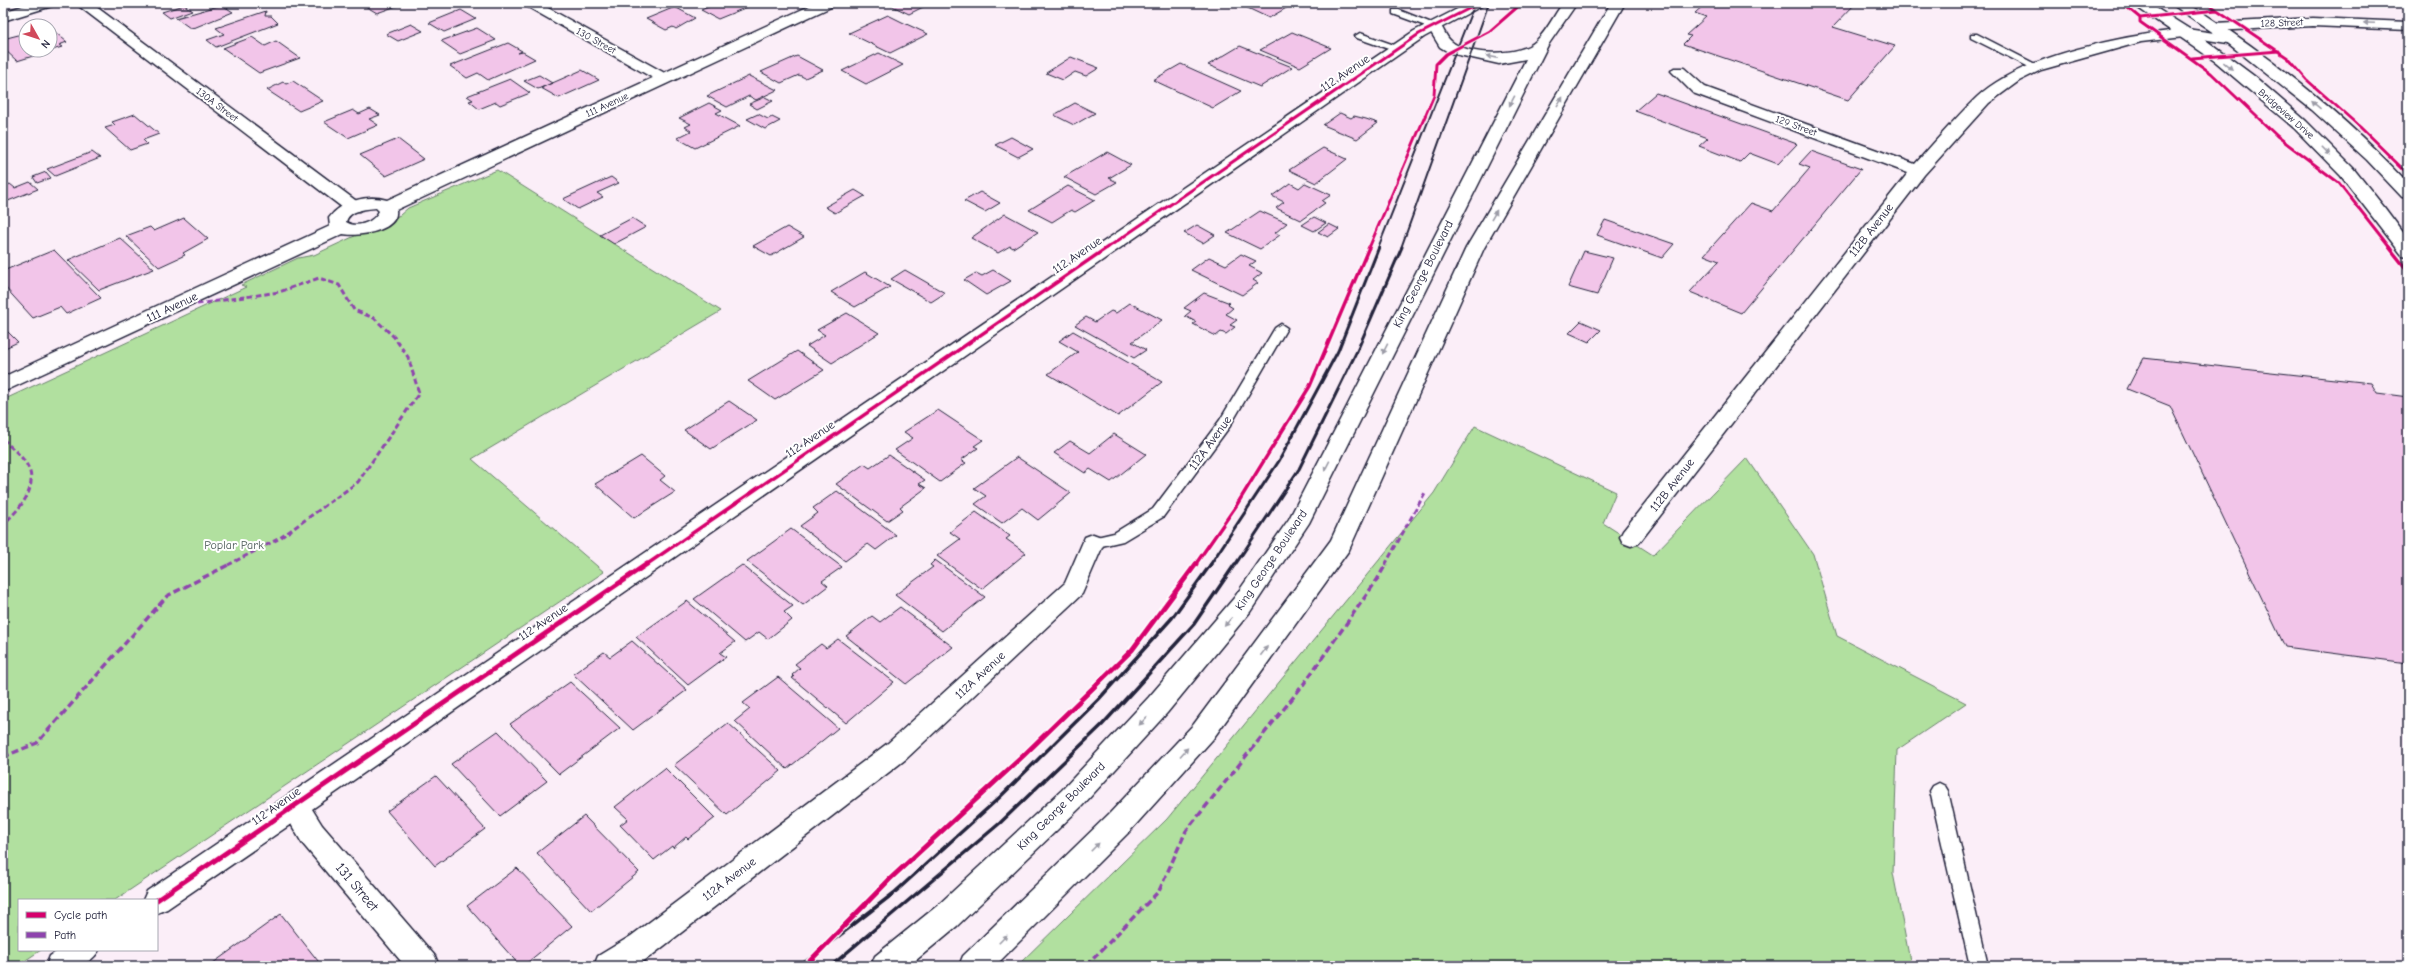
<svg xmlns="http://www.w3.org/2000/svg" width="2411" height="969" font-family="'Comic Neue',sans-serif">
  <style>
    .green { fill: #b1e09f; stroke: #6a816d }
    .building { fill: #f2c5e9; stroke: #22223b }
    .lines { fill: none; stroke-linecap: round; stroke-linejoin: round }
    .lane-casing { stroke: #22223b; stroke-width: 3 }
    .street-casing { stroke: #22223b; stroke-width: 3 }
    .secondary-casing { stroke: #22223b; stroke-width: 3 }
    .primary-casing { stroke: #22223b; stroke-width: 3 }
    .lane { fill: #fff; fill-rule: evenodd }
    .street { fill: #fff; fill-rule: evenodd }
    .secondary { fill: #fff; fill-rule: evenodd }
    .primary { fill: #fff; fill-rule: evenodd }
    .rail-far2 { stroke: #22223b; stroke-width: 2 }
    .rail-far1 { stroke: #22223b; stroke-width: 3 }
    .rail { stroke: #22223b; stroke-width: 3.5 }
    .quiet-far1 { stroke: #8e44ad; stroke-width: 3; stroke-dasharray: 5.5 3; stroke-linecap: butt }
    .quiet { stroke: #8e44ad; stroke-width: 3.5; stroke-dasharray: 7 3.5; stroke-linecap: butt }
    .cycleway-far2-casing { stroke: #fff; stroke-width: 5 }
    .cycleway-far1-casing { stroke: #fff; stroke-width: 6 }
    .cycleway-casing { stroke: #fff; stroke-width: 8 }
    .cycleway-far2 { stroke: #d6006c; stroke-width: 3 }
    .cycleway-far1 { stroke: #d6006c; stroke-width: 3.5 }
    .cycleway { stroke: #d6006c; stroke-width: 5 }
    .oneway { fill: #9c9ca7 }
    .labels { text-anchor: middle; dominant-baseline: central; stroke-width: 4; stroke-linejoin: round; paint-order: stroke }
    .far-street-label { font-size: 10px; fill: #22223b; stroke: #fff }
    .street-label { font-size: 12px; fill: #22223b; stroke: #fff }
    .park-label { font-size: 12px; fill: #4d5b59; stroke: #fff }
    .near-street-label { font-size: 14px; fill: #22223b; stroke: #fff }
  </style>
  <rect width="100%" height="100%" fill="#fbeef8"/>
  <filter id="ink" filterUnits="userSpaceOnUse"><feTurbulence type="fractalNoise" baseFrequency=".025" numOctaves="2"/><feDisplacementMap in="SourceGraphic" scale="8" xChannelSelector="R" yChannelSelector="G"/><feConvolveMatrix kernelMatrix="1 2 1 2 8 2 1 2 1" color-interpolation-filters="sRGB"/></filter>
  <g filter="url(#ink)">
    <!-- green -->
    <path class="green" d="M 497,170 L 721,311 L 472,459 L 604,572 L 115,900 L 19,900 L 19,950 L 41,950 L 17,966 L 3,966 L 3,400 L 246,287 L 241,285 L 298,258 L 314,255 L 400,215 L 408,208 Z
      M 1475,426 L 1616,492 L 1603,523 L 1653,555 L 1747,458 L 1813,554 L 1837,636 L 1966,703 L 1897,750 L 1893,873 L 1911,966 L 1017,966 L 1167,819 L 1434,493 Z"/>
    <!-- building -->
    <path class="building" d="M 360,3 L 405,3 L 377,13 Z
      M 712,3 L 749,3 L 752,5 L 718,19 L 701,10 L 711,6 L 708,4 Z
      M 894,3 L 941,3 L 936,5 L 931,3 L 909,14 L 890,5 Z
      M 1237,3 L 1295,3 L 1269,18 Z
      M 1706,3 L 1856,3 L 1833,27 L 1895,46 L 1848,100 L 1683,44 L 1691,36 L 1686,35 L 1706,17 L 1695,13 Z
      M 184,5 L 192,10 L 170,18 L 162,12 Z
      M 222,5 L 233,12 L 196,27 L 190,28 L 176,18 Z
      M 675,7 L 695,18 L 676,29 L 673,27 L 666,30 L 646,19 Z
      M 461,10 L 476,19 L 444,32 L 429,23 Z
      M 266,11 L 265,16 L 271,16 L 278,23 L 216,47 L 207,40 L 224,34 L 216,28 Z
      M 888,15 L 902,22 L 928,34 L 890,53 L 849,33 Z
      M 411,24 L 423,31 L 398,41 L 386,34 Z
      M 50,28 L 67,42 L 59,45 L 62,47 L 17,61 L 3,48 L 3,39 L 26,33 L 26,50 L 50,50 Z
      M 477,28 L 496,40 L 460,54 L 441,41 Z
      M 1292,32 L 1331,48 L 1300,67 L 1260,50 Z
      M 252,37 L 265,46 L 276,41 L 300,58 L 259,73 L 223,48 Z
      M 508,43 L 522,51 L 518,53 L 523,52 L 535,59 L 488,80 L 478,73 L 467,78 L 450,66 Z
      M 1240,46 L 1292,67 L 1260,87 L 1208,65 Z
      M 879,53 L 903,65 L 866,84 L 842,71 Z
      M 797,56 L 823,70 L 805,78 L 799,75 L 781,83 L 761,72 Z
      M 1071,57 L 1099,68 L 1086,76 L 1075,72 L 1063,80 L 1046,73 Z
      M 1181,64 L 1241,91 L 1213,108 L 1153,80 Z
      M 582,70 L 599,80 L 559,98 L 541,88 Z
      M 539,75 L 552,83 L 538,89 L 524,81 Z
      M 749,76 L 777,90 L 756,100 L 749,96 L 727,107 L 707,96 Z
      M 510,79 L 530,93 L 500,105 L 496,102 L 479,109 L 469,101 L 473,100 L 467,96 Z
      M 293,81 L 323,101 L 299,111 L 267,90 L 283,82 L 286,84 Z
      M 1656,93 L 1797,144 L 1778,164 L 1749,153 L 1740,162 L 1699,146 L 1708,138 L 1635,111 Z
      M 765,97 L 773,101 L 757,109 L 749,104 Z
      M 709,103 L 722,110 L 716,113 L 740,126 L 695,148 L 677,138 L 691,131 L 685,127 L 691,124 L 679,118 Z
      M 1075,103 L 1095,113 L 1074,125 L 1054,115 Z
      M 370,109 L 380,115 L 369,119 L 378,125 L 348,138 L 324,122 L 353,110 L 359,114 Z
      M 1340,113 L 1351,118 L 1354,116 L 1366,119 L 1378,123 L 1357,139 L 1323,125 Z
      M 135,114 L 159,134 L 143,140 L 147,144 L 130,150 L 105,128 L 115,125 L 112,122 Z
      M 758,114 L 768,119 L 772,117 L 780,121 L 765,129 L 747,119 Z
      M 1011,137 L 1033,149 L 1018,157 L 995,145 Z
      M 398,139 L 424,159 L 386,176 L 360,155 Z
      M 1323,148 L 1347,159 L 1316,183 L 1289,170 Z
      M 1811,151 L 1861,169 L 1741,313 L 1690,292 L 1719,261 L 1704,255 L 1751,203 L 1773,211 L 1810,168 L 1799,164 Z
      M 92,152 L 100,158 L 55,176 L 47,169 Z
      M 1107,152 L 1131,165 L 1109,178 L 1117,182 L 1096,194 L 1064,177 Z
      M 46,172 L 51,178 L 37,183 L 33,177 Z
      M 611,177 L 619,183 L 597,193 L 603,197 L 578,209 L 563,199 Z
      M 30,182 L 38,189 L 3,203 L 3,187 L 10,184 L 15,188 Z
      M 1290,183 L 1299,188 L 1305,183 L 1331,195 L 1322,201 L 1325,203 L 1301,220 L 1276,208 L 1284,202 L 1272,196 Z
      M 1068,186 L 1095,200 L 1075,212 L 1071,210 L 1052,222 L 1029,210 Z
      M 855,190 L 865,196 L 835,213 L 825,207 Z
      M 980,192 L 1000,203 L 985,212 L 964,201 Z
      M 1260,211 L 1287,223 L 1275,233 L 1280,235 L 1260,249 L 1227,233 Z
      M 1005,214 L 1038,232 L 1013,248 L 1010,246 L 998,253 L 971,238 Z
      M 1314,217 L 1326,223 L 1314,231 L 1302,225 Z
      M 184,218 L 208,239 L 183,253 L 185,255 L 159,267 L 126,236 L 150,227 L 154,231 Z
      M 632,218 L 646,227 L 614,244 L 600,235 Z
      M 1605,220 L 1674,244 L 1662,258 L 1597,235 Z
      M 1329,224 L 1339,229 L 1328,237 L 1318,232 Z
      M 1197,225 L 1215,235 L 1203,243 L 1184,233 Z
      M 787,227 L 804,237 L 771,256 L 753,246 Z
      M 120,238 L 154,269 L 99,290 L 68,260 Z
      M 54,250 L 101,298 L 66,314 L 60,307 L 33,318 L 3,285 L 3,271 Z
      M 1584,251 L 1613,258 L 1597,295 L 1568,287 Z
      M 1241,254 L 1256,261 L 1249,266 L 1262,273 L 1253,280 L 1258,283 L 1242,295 L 1191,270 L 1209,257 L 1226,265 Z
      M 905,270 L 945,293 L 931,302 L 891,279 Z
      M 993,270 L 1011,281 L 986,295 L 964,280 L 976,273 L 982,276 Z
      M 865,272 L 890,287 L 855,307 L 831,292 Z
      M 1204,293 L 1230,303 L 1228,305 L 1233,308 L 1226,314 L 1237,320 L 1230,325 L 1235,327 L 1226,334 L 1221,332 L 1216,336 L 1193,324 L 1196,322 L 1185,316 L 1191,311 L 1184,308 Z
      M 1130,303 L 1162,320 L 1132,342 L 1146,350 L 1134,358 L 1075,325 L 1086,317 L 1095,322 L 1111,311 L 1116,313 Z
      M 847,313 L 879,333 L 832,363 L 807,346 L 825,335 L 817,330 Z
      M 1581,321 L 1601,330 L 1589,342 L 1569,333 Z
      M 3,327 L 18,342 L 3,349 Z
      M 1073,331 L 1162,382 L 1118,416 L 1048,374 L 1078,352 L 1059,341 Z
      M 797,351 L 824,370 L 775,400 L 748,381 Z
      M 2143,358 L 2371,383 L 2377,393 L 2408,397 L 2408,663 L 2285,647 L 2170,406 L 2127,389 Z
      M 729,401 L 757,420 L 711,449 L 684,430 Z
      M 938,410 L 983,440 L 974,446 L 978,448 L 961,460 L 966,463 L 940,482 L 895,450 L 913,438 L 904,432 Z
      M 1114,434 L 1146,454 L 1111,482 L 1090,469 L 1085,473 L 1054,453 L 1070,441 L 1090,453 Z
      M 889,455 L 925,480 L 919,484 L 926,488 L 900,507 L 903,510 L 887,521 L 836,484 L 864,464 L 870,468 Z
      M 641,456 L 665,476 L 660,480 L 675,492 L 634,518 L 595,484 Z
      M 1017,457 L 1071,493 L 1038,520 L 1022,508 L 1002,523 L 975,504 L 986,496 L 974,488 Z
      M 837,491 L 896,535 L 876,550 L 868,544 L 845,561 L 800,526 L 818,513 L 813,508 Z
      M 976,512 L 1010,536 L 1006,539 L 1026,553 L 982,589 L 937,556 L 960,539 L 950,532 Z
      M 791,529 L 842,567 L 822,581 L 828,586 L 803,605 L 747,561 Z
      M 935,560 L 985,597 L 942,631 L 895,595 L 933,567 L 930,565 Z
      M 742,565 L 793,606 L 784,612 L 792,620 L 768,639 L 759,632 L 745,642 L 694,599 Z
      M 687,601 L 735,642 L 720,653 L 726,657 L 688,685 L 636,637 Z
      M 900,607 L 953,647 L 906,684 L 846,636 L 872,616 L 880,622 Z
      M 838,639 L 894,682 L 846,723 L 792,678 L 794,677 L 792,675 L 800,668 L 795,664 L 821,644 L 826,648 Z
      M 632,641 L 687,690 L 633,730 L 573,674 L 604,652 L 610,657 Z
      M 778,677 L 838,728 L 787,769 L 735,721 L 750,709 L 743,703 Z
      M 570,682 L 620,728 L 559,774 L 510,724 Z
      M 728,723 L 781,771 L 727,815 L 674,765 Z
      M 498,731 L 547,781 L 500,816 L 451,764 Z
      M 665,768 L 715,818 L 688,839 L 686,837 L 673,848 L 672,846 L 654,860 L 620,825 L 628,819 L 615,807 Z
      M 436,776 L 485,829 L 435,866 L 387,811 Z
      M 584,816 L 639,872 L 591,911 L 537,853 Z
      M 517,868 L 572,926 L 523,966 L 520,966 L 467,906 Z
      M 281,914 L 322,966 L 209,966 Z"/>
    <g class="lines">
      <!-- lane casing -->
      <g class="lane-casing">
        <path id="lane" d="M 1393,10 L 1399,10 L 1439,26 L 1431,28 L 1393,14 Z
          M 1360,33 L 1400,47 L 1402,49 L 1397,52 L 1357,38 L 1355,36 Z
          M 1971,34 L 1977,34 L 2041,67 L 2033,69 L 1971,38 Z
          M 1281,324 L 1287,328 L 1230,426 L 1163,517 L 1123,541 L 1093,548 L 1088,547 L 1086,543 L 1088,539 L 1114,533 L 1153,509 L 1220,420 L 1275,328 Z
          M 1939,783 L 1945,786 L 1948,791 L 1988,966 L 1970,966 L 1930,791 L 1933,786 Z"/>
      </g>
      <!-- street casing -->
      <g class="street-casing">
        <path id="street" d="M 32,3 L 54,3 L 52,6 L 3,21 L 3,12 Z
          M 75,3 L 91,3 L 359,203 L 362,207 L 359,211 L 347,211 Z
          M 521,3 L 539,3 L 670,76 L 673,79 L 665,84 L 660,82 Z
          M 1469,3 L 1487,3 L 1424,37 L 312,809 L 322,825 L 435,956 L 439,966 L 405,966 L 302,843 L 291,824 L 167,909 L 157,913 L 157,900 L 143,900 L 147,891 L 1414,31 Z
          M 2313,18 L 2408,22 L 2408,30 L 2313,26 L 2215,31 L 2208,27 L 2215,23 Z
          M 2187,29 L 2192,30 L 2194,33 L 2192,36 L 2141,42 L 2041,70 L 2019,81 L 1989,103 L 1924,175 L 1639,543 L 1631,546 L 1623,543 L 1620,537 L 1623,531 L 1908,173 L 1693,93 L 1671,71 L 1674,68 L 1684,68 L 1705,87 L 1915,164 C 1935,142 1955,118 1977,97 C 2022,55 2126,35 2187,29 Z
          M 1093,534 L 1101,537 L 1104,543 L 1082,594 L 906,759 L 651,956 L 636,966 L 594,966 L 598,956 L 631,936 L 888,743 L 1065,583 L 1085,537 Z
          M 59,950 L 99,950 C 89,969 68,966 46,966 L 50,956 Z"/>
      </g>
      <!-- secondary casing -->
      <g class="secondary-casing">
        <path id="secondary" d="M 816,3 L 835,3 L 833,6 L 396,210 C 399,231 358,237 343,234 L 3,392 L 3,377 L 330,226 L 329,218 C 341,201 367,194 387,200 ZM 376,208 L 379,211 C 374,222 357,229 346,222 C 349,210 365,209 376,208 Z
          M 2187,29 L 2234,36 L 2241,40 L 2234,44 L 2182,36 L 2180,33 L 2182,30 Z"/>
      </g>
      <!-- primary casing -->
      <g class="primary-casing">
        <path id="primary" d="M 1563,3 L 1577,3 L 1548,45 L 1309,523 L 1250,612 L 1167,713 L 1082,806 L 957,926 L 909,966 L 871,966 L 875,956 L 937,906 L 1062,790 L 1149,697 L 1234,598 L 1289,519 L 1526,59 L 1499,64 L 1450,53 L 1440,47 L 1427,26 L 1429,23 L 1439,23 C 1443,28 1446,37 1451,41 C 1467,56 1520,57 1536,41 C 1547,31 1554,15 1563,3 Z
          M 1611,3 L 1625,3 L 1484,248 L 1349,550 L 1212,740 L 1130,831 L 995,966 L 959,966 L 963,956 L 1110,813 L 1194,724 L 1331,540 L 1466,248 Z
          M 2131,3 L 2148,3 L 2199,35 L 2254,76 L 2306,121 L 2353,168 L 2384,207 L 2408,239 L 2408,256 L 2402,255 L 2341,176 L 2294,128 L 2216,62 Z
          M 2170,3 L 2187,3 L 2203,13 C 2277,61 2348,119 2408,183 L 2408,198 L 2402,197 L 2367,160 L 2312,110 L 2224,40 Z"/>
      </g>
      <!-- lane -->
      <use href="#lane" class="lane"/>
      <!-- street -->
      <use href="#street" class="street"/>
      <!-- secondary -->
      <use href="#secondary" class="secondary"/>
      <!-- primary -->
      <use href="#primary" class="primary"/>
      <!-- rail-far2 -->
      <path class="rail-far2" d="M 1378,248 L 1475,3
        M 1401,248 L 1489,3"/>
      <!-- rail-far1 -->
      <path class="rail-far1" d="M 1210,565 L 1279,461 L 1338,351 L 1379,247
        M 1235,565 L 1299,469 L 1357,351 L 1402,247"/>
      <!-- rail -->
      <path class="rail" d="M 800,966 L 894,893 L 1000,797 L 1099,699 L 1172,618 L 1211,564
        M 831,966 L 1000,823 L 1102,725 L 1194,624 L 1235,564"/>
      <!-- quiet-far1 -->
      <path class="quiet-far1" d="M 197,304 L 279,292 L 319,278 L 339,285 L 354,310 L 374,318 L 394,337 L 408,357 L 419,393 L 358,482 L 280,538 L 228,565
        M 3,439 C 11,448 23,456 28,467 C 39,489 18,511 3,524
        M 1385,565 L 1426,491"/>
      <!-- quiet -->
      <path class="quiet" d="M 3,757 L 37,743 L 167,596 L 230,564
        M 1086,966 L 1159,891 L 1186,831 L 1303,685 L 1377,580 L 1386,564"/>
      <!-- cycleway-far2 casing -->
      <g class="cycleway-far2-casing">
        <path id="cycleway-far2" d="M 2122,3 L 2140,18 L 2140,22 L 2211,73 L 2277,136 L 2339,183 L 2390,248
          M 2207,3 L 2288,58 L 2307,80 L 2360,127 L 2408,174
          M 2140,18 L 2217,10
          M 2192,58 L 2279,51
          M 1107,248 L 1419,34 L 1480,3
          M 1369,248 L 1434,95 L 1436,64 L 1446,54 L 1490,31 L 1522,3"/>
      </g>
      <!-- cycleway-far1 casing -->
      <g class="cycleway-far1-casing">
        <path id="cycleway-far1" d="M 2389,247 L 2408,271
          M 646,565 L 1108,247
          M 1195,565 L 1236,506 L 1310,386 L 1369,247"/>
      </g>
      <!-- cycleway casing -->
      <g class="cycleway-casing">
        <path id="cycleway" d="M 157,900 L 647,564
          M 805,966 L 890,879 L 1023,756 L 1132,650 L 1196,564"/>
      </g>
      <!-- cycleway-far2 -->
      <use href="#cycleway-far2" class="cycleway-far2"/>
      <!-- cycleway-far1 -->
      <use href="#cycleway-far1" class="cycleway-far1"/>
      <!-- cycleway -->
      <use href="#cycleway" class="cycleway"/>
    </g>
    <!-- one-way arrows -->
    <defs><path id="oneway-solid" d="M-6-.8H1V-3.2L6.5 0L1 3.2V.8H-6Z"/></defs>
    <g class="oneway">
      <use href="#oneway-solid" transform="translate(2369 23) rotate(-177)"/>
      <use href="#oneway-solid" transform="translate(1492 57) rotate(-169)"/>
      <use href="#oneway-solid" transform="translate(2228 66) rotate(39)"/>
      <use href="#oneway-solid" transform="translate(1512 101) rotate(118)"/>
      <use href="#oneway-solid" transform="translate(1560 102) rotate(-60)"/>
      <use href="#oneway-solid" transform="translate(2316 105) rotate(-140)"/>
      <use href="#oneway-solid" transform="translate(2326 151) rotate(46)"/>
      <use href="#oneway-solid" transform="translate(1494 215) rotate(-60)"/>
      <use href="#oneway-solid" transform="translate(1385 349) rotate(117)"/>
      <use href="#oneway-solid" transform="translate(1327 466) rotate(117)"/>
      <use href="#oneway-solid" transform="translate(1228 622) rotate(130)"/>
      <use href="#oneway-solid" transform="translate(1264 651) rotate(-53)"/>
      <use href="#oneway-solid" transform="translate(1143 721) rotate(133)"/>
      <use href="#oneway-solid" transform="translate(1184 752) rotate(-48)"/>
      <use href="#oneway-solid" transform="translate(1095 847) rotate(-45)"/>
      <use href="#oneway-solid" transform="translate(1003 939) rotate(-45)"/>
    </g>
  </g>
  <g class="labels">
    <!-- far-street labels -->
    <g class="far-street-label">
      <text transform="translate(2282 23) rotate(-2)">128 Street</text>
      <text transform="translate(596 41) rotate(29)">130 Street</text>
      <text transform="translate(217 105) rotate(37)">130A Street</text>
      <text transform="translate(607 105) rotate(-25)">111 Avenue</text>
      <text transform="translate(2286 114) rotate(41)">Bridgeview Drive</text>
      <text transform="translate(1796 126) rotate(20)">129 Street</text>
    </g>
    <!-- street labels -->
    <g class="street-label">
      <text transform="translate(1345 73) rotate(-34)">112 Avenue</text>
      <text transform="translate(1871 230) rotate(-52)">112B Avenue</text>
      <text transform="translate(1077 255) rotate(-34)">112 Avenue</text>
      <text transform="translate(1423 274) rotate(-63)">King George Boulevard</text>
      <text transform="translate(172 307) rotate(-25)">111 Avenue</text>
      <text transform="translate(810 439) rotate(-34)">112 Avenue</text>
      <text transform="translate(1210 443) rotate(-54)">112A Avenue</text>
      <text transform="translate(1672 485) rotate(-52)">112B Avenue</text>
      <text transform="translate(1271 560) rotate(-56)">King George Boulevard</text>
      <text transform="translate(543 622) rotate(-34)">112 Avenue</text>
      <text transform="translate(980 675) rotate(-43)">112A Avenue</text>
      <text transform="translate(276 806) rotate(-35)">112 Avenue</text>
      <text transform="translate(1061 806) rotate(-45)">King George Boulevard</text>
      <text transform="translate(729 879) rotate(-37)">112A Avenue</text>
    </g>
    <!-- park labels -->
    <g class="park-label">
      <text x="234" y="545">Poplar Park</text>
    </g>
    <!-- near-street labels -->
    <g class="near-street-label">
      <text transform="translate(357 887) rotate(50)">131 Street</text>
    </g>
  </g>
  <!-- margin -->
  <rect width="2411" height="969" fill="none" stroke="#fff" stroke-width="16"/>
  <rect x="8" y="8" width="2395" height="953" fill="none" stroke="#22223b" stroke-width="1.5" filter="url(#ink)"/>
  <!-- legend -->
  <rect x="18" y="899" width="140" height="52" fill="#ffffff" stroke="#a7a7b1"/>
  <rect x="26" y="912" width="20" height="6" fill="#d6006c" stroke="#a7a7b1"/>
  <text x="54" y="919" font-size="12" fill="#22223b">Cycle path</text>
  <rect x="26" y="932" width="20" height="6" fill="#8e44ad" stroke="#a7a7b1"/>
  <text x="54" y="939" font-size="12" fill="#22223b">Path</text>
  <!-- north arrow -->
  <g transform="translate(38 38) rotate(129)"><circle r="19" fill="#ffffff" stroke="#a7a7b1"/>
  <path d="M0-3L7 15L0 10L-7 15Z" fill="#d1495b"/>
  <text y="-6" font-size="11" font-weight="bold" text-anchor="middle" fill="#22223b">N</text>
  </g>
</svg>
